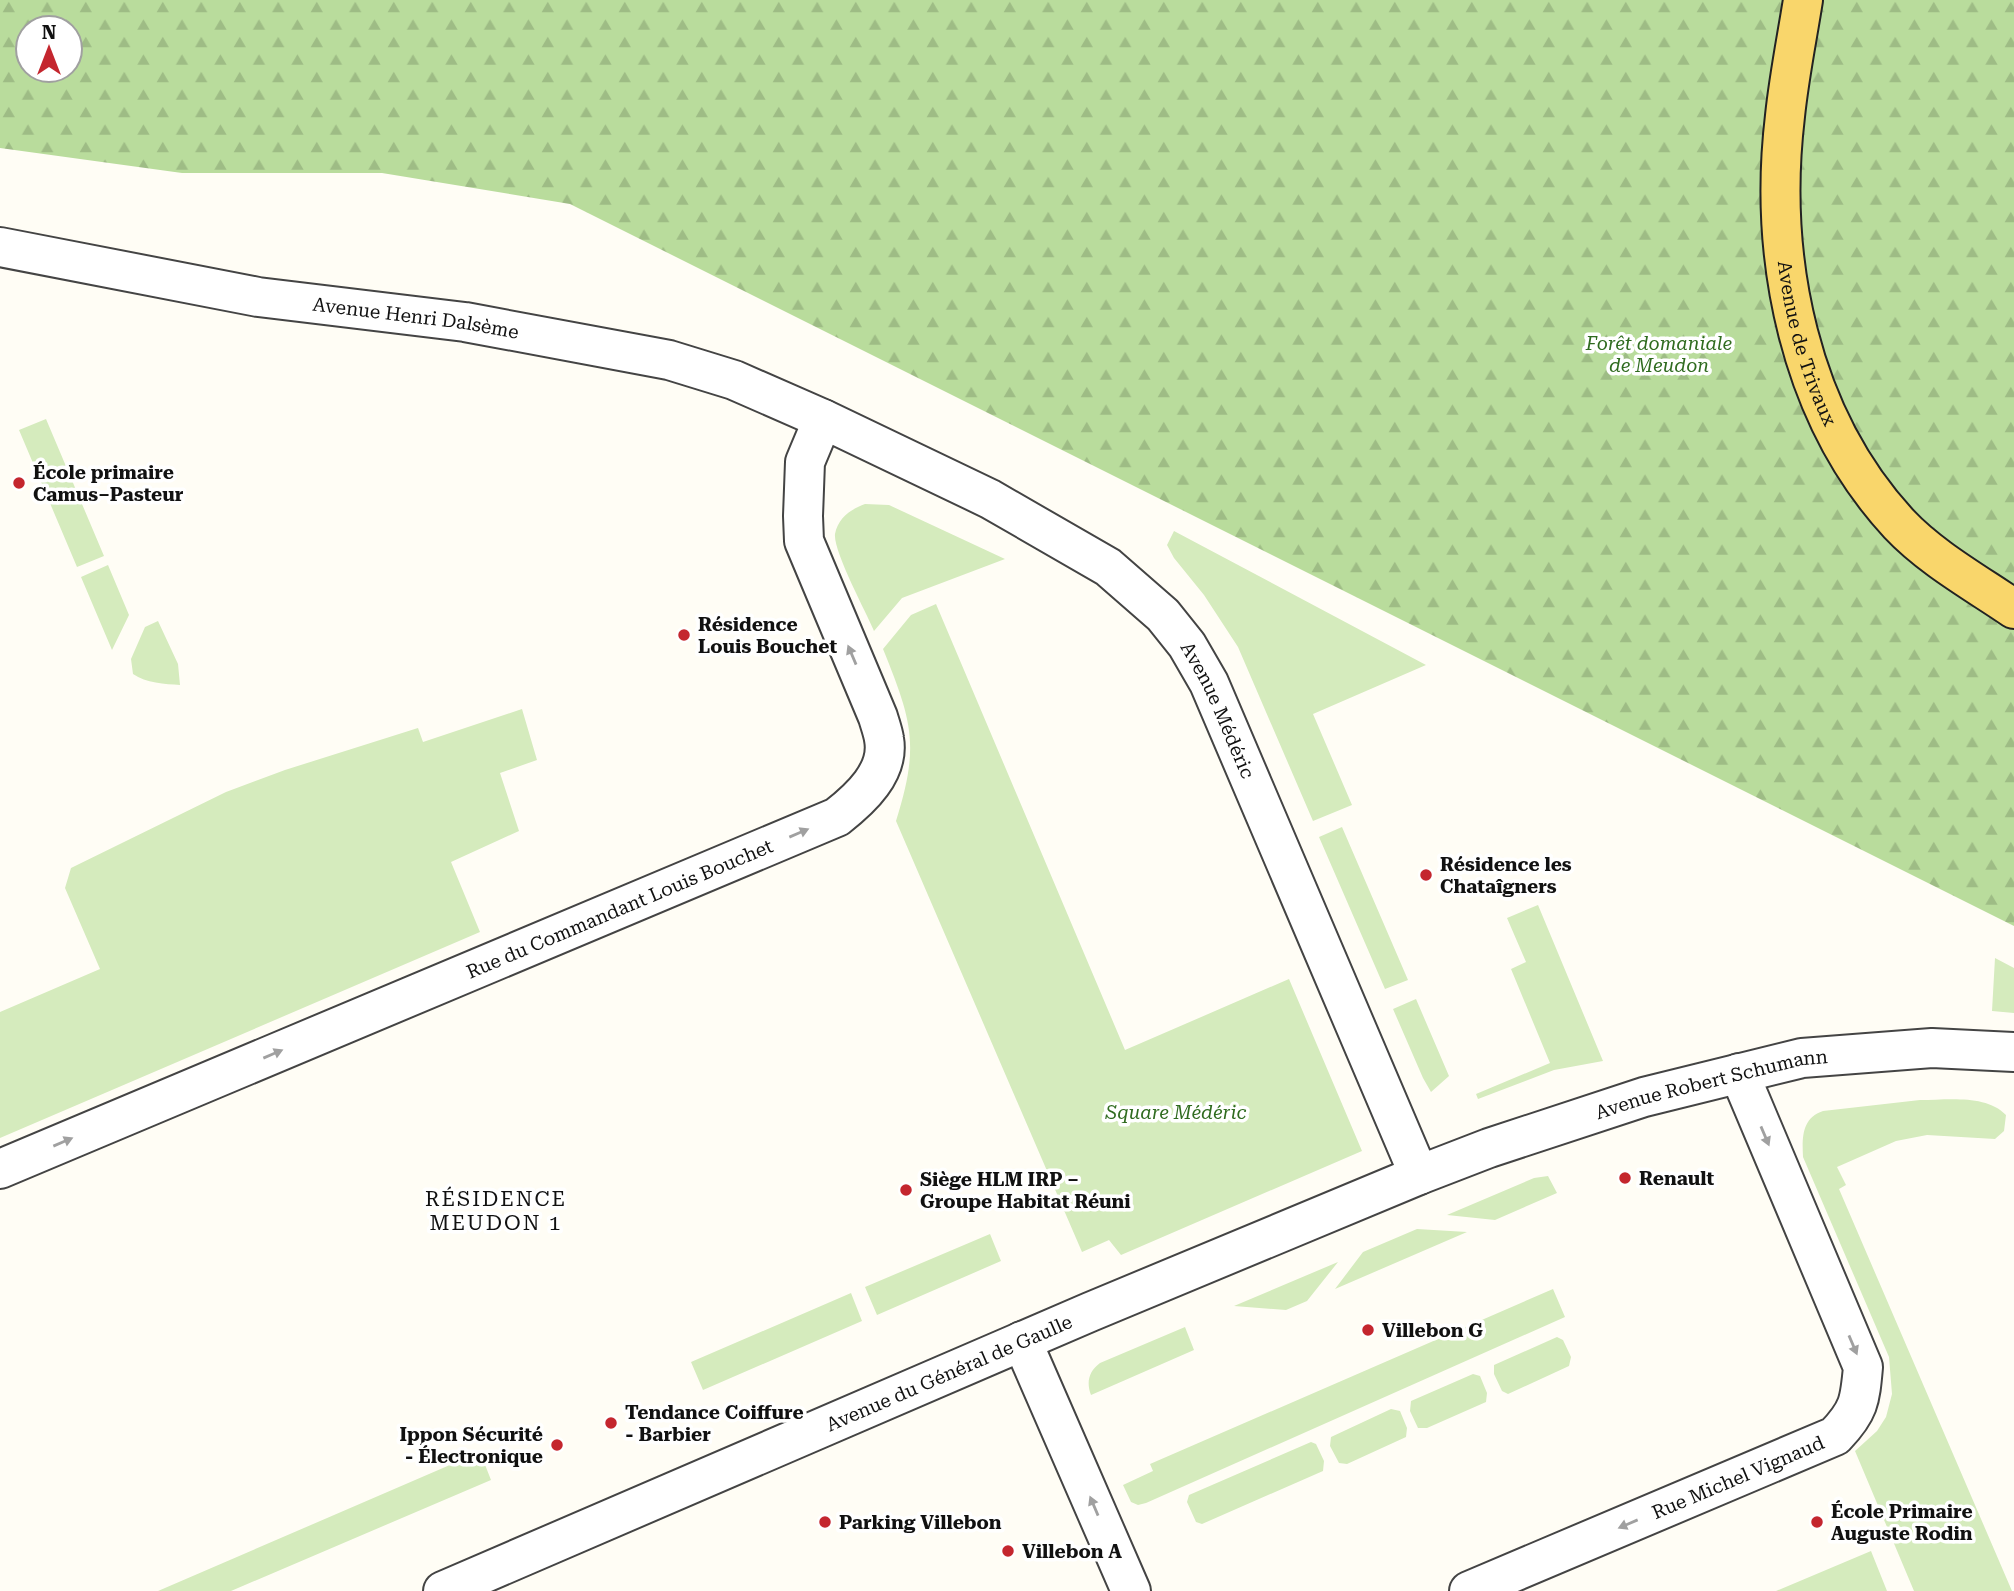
<svg xmlns="http://www.w3.org/2000/svg" width="2014" height="1591" font-family="'Roboto Serif',serif">
  <style>
    .green { fill: #d5ebbd }
    .forest { fill: url(#forest-firs); fill-rule: evenodd }
    .lines { fill: none; stroke-linecap: round; stroke-linejoin: round }
    .minor-casing { stroke: #444; stroke-width: 42 }
    .major-casing { stroke: #222; stroke-width: 42 }
    .minor { stroke: #fff; stroke-width: 38 }
    .major { stroke: #f9d66b; stroke-width: 38 }
    .oneway { fill: #a0a0a0 }
    .poi-dot { fill: #c4262e; stroke: #fff; stroke-width: 2.5 }
    .labels { text-anchor: middle; dominant-baseline: central; stroke-width: 7; stroke-linejoin: round; paint-order: stroke }
    .street-label { font-size: 19px; fill: #111; stroke: #fff }
    .park-label { font-size: 19px; font-style: italic; fill: #2f6b1f; stroke: #fff }
    .poi-label { font-size: 19px; font-weight: bold; fill: #111; stroke: #fff; text-anchor: start }
    .neighbourhood-label { font-size: 21px; letter-spacing: 2px; fill: #111; stroke: #fff }
  </style>
  <defs>
    <pattern id="forest-firs" width="22" height="20" patternUnits="userSpaceOnUse" patternTransform="scale(1.75)"><rect width="22" height="20" fill="#b9dc9c"/><path d="M5 1l3.5 6h-7zM16 11l3.5 6h-7z" fill="#9ebc85"/></pattern>
  </defs>
  <rect width="100%" height="100%" fill="#fffdf5"/>
  <!-- green -->
  <path class="green" d="M 46,419 L 104,556 L 77,567 L 19,430 Z
    M 865,504 L 889,505 L 1005,559 L 902,598 L 874,631 C 866,612 833,551 835,534 C 838,518 851,509 865,504 Z
    M 1174,531 L 1426,665 L 1313,714 L 1352,805 L 1313,821 L 1238,647 L 1204,595 L 1174,558 L 1167,545 Z
    M 108,565 L 129,615 L 112,650 L 81,577 Z
    M 936,604 L 1125,1050 L 1289,979 L 1362,1151 L 1121,1255 L 1109,1240 L 1082,1252 L 896,821 C 920,745 912,721 883,649 L 911,615 Z
    M 158,621 L 178,664 L 180,685 C 165,684 146,683 133,674 L 131,659 L 145,627 Z
    M 522,709 L 537,760 L 500,773 L 519,831 L 451,862 L 480,932 L 0,1138 L 0,1012 L 100,969 L 65,888 L 71,868 L 226,792 L 285,770 L 418,728 L 423,742 Z
    M 1342,827 L 1408,980 L 1385,989 L 1319,837 Z
    M 1538,905 L 1603,1061 L 1554,1070 L 1478,1099 L 1476,1094 L 1550,1063 L 1511,969 L 1526,962 L 1507,918 Z
    M 1995,958 L 2014,968 L 2014,1013 L 1992,1011 Z
    M 1416,999 L 1449,1076 L 1431,1092 L 1423,1078 L 1393,1009 Z
    M 1920,1100 C 1947,1100 1986,1094 2006,1115 L 2004,1131 L 1995,1139 L 1927,1135 L 1896,1141 L 1837,1167 L 1846,1185 L 1839,1189 L 2012,1591 L 1914,1591 L 1855,1451 L 1877,1431 L 1886,1417 L 1892,1394 L 1889,1357 L 1803,1157 C 1802,1137 1802,1118 1823,1111 Z
    M 1548,1176 L 1557,1193 L 1495,1220 L 1447,1215 L 1534,1178 Z
    M 1417,1229 L 1467,1232 L 1335,1289 L 1363,1252 Z
    M 990,1234 L 1001,1261 L 877,1315 L 865,1287 Z
    M 1338,1262 L 1307,1301 L 1286,1310 L 1234,1306 Z
    M 1553,1289 L 1565,1317 L 1146,1503 L 1138,1505 L 1131,1502 L 1123,1485 L 1153,1471 L 1150,1464 Z
    M 851,1293 L 862,1321 L 703,1390 L 691,1362 Z
    M 1185,1327 L 1194,1350 L 1091,1395 C 1086,1382 1089,1371 1100,1363 Z
    M 1557,1337 L 1563,1340 L 1571,1357 L 1569,1366 L 1508,1394 L 1502,1391 L 1494,1374 L 1494,1365 Z
    M 1473,1374 L 1480,1376 L 1487,1393 L 1486,1402 L 1427,1428 L 1418,1428 L 1410,1411 L 1411,1401 Z
    M 1391,1409 L 1400,1411 L 1407,1428 L 1406,1437 L 1347,1464 L 1339,1463 L 1330,1446 L 1331,1437 Z
    M 1311,1442 L 1316,1444 L 1324,1461 L 1323,1471 L 1202,1524 L 1196,1522 L 1187,1502 L 1189,1495 Z
    M 480,1452 L 491,1480 L 231,1591 L 158,1591 Z
    M 1871,1551 L 1887,1591 L 1776,1591 Z"/>
  <!-- forest -->
  <path class="forest" d="M 0,0 L 2014,0 L 2014,926 L 570,204 L 382,173 L 182,173 L 0,148 ZM 28,28 L 70,28 L 70,70 L 28,70 Z"/>
  <g class="lines">
    <!-- minor casing -->
    <g class="minor-casing">
      <g id="minor">
        <path id="s1" d="M 0,247 L 258,297 L 465,322 L 669,360 L 734,380 L 823,419 L 990,499 L 1108,567 L 1163,615 L 1187,645 L 1209,683 L 1419,1175"/>
        <path id="s2" d="M 0,1169 L 837,817 C 860,799 890,772 884,739 C 883,732 880,724 878,717 L 804,541 L 803,516 L 805,462 L 823,419"/>
        <path d="M 1022,1341 L 1131,1591"/>
        <path id="s3" d="M 443,1591 L 1090,1312 L 1419,1175 L 1489,1148 L 1644,1097 L 1802,1058 L 1932,1048 L 2014,1052"/>
        <path id="s4" d="M 1469,1591 L 1835,1436 C 1859,1411 1860,1401 1863,1367 L 1739,1073"/>
      </g>
    </g>
    <!-- major casing -->
    <g class="major-casing">
      <g id="major">
        <path id="s5" d="M 1803,0 C 1797,38 1789,77 1785,116 C 1768,258 1799,416 1899,524 C 1931,558 1976,583 2014,609"/>
      </g>
    </g>
    <!-- minor -->
    <use href="#minor" class="minor"/>
    <!-- major -->
    <use href="#major" class="major"/>
  </g>
  <!-- one-way arrows -->
  <defs><path id="oneway-solid" d="M-6-.8H1V-3.2L6.5 0L1 3.2V.8H-6Z" transform="scale(1.75)"/></defs>
  <g class="oneway">
    <use href="#oneway-solid" transform="translate(852 655) rotate(-113)"/>
    <use href="#oneway-solid" transform="translate(799 833) rotate(-23)"/>
    <use href="#oneway-solid" transform="translate(273 1054) rotate(-23)"/>
    <use href="#oneway-solid" transform="translate(1765 1136) rotate(67)"/>
    <use href="#oneway-solid" transform="translate(63 1142) rotate(-23)"/>
    <use href="#oneway-solid" transform="translate(1853 1345) rotate(67)"/>
    <use href="#oneway-solid" transform="translate(1094 1506) rotate(-113)"/>
    <use href="#oneway-solid" transform="translate(1628 1524) rotate(157)"/>
  </g>
  <!-- markers -->
  <g class="poi-dot">
    <circle cx="19" cy="483" r="7"/>
    <circle cx="684" cy="635" r="7"/>
    <circle cx="1426" cy="875" r="7"/>
    <circle cx="1625" cy="1178" r="7"/>
    <circle cx="906" cy="1190" r="7"/>
    <circle cx="1368" cy="1330" r="7"/>
    <circle cx="611" cy="1423" r="7"/>
    <circle cx="557" cy="1445" r="7"/>
    <circle cx="825" cy="1522" r="7"/>
    <circle cx="1817" cy="1522" r="7"/>
    <circle cx="1008" cy="1551" r="7"/>
  </g>
  <g class="labels">
    <!-- street labels -->
    <g class="street-label">
      <text stroke="none"><textPath href="#s1" startOffset="422">Avenue Henri Dalsème</textPath></text>
      <text stroke="none"><textPath href="#s5" startOffset="348">Avenue de Trivaux</textPath></text>
      <text stroke="none"><textPath href="#s1" startOffset="1349">Avenue Médéric</textPath></text>
      <text stroke="none"><textPath href="#s2" startOffset="672">Rue du Commandant Louis Bouchet</textPath></text>
      <text stroke="none"><textPath href="#s3" startOffset="1368">Avenue Robert Schumann</textPath></text>
      <text stroke="none"><textPath href="#s3" startOffset="551">Avenue du Général de Gaulle</textPath></text>
      <text stroke="none"><textPath href="#s4" startOffset="292">Rue Michel Vignaud</textPath></text>
    </g>
    <!-- park labels -->
    <g class="park-label">
      <text x="1659" y="343">Forêt domaniale<tspan x="1659" dy="22">de Meudon</tspan></text>
      <text x="1176" y="1112">Square Médéric</text>
    </g>
    <!-- poi labels -->
    <g class="poi-label">
      <text x="33" y="472">École primaire<tspan x="33" dy="22">Camus–Pasteur</tspan></text>
      <text x="698" y="624">Résidence<tspan x="698" dy="22">Louis Bouchet</tspan></text>
      <text x="1440" y="864">Résidence les<tspan x="1440" dy="22">Chataîgners</tspan></text>
      <text x="1639" y="1178">Renault</text>
      <text x="920" y="1179">Siège HLM IRP –<tspan x="920" dy="22">Groupe Habitat Réuni</tspan></text>
      <text x="1382" y="1330">Villebon G</text>
      <text x="625" y="1412">Tendance Coiffure<tspan x="625" dy="22">- Barbier</tspan></text>
      <text x="543" y="1434" text-anchor="end">Ippon Sécurité<tspan x="543" dy="22">- Électronique</tspan></text>
      <text x="1831" y="1511">École Primaire<tspan x="1831" dy="22">Auguste Rodin</tspan></text>
      <text x="839" y="1522">Parking Villebon</text>
      <text x="1022" y="1551">Villebon A</text>
    </g>
    <!-- neighbourhood labels -->
    <g class="neighbourhood-label">
      <text x="496" y="1199">RÉSIDENCE<tspan x="496" dy="24">MEUDON 1</tspan></text>
    </g>
  </g>
  <!-- north arrow -->
  <g transform="translate(49 49)"><circle r="33" fill="#ffffff" stroke="#a0a0a0" stroke-width="2"/>
  <path d="M0-5L12 26L0 18L-12 26Z" fill="#c4262e"/>
  <text y="-10" font-size="19" font-weight="bold" text-anchor="middle" fill="#111111">N</text>
  </g>
</svg>
